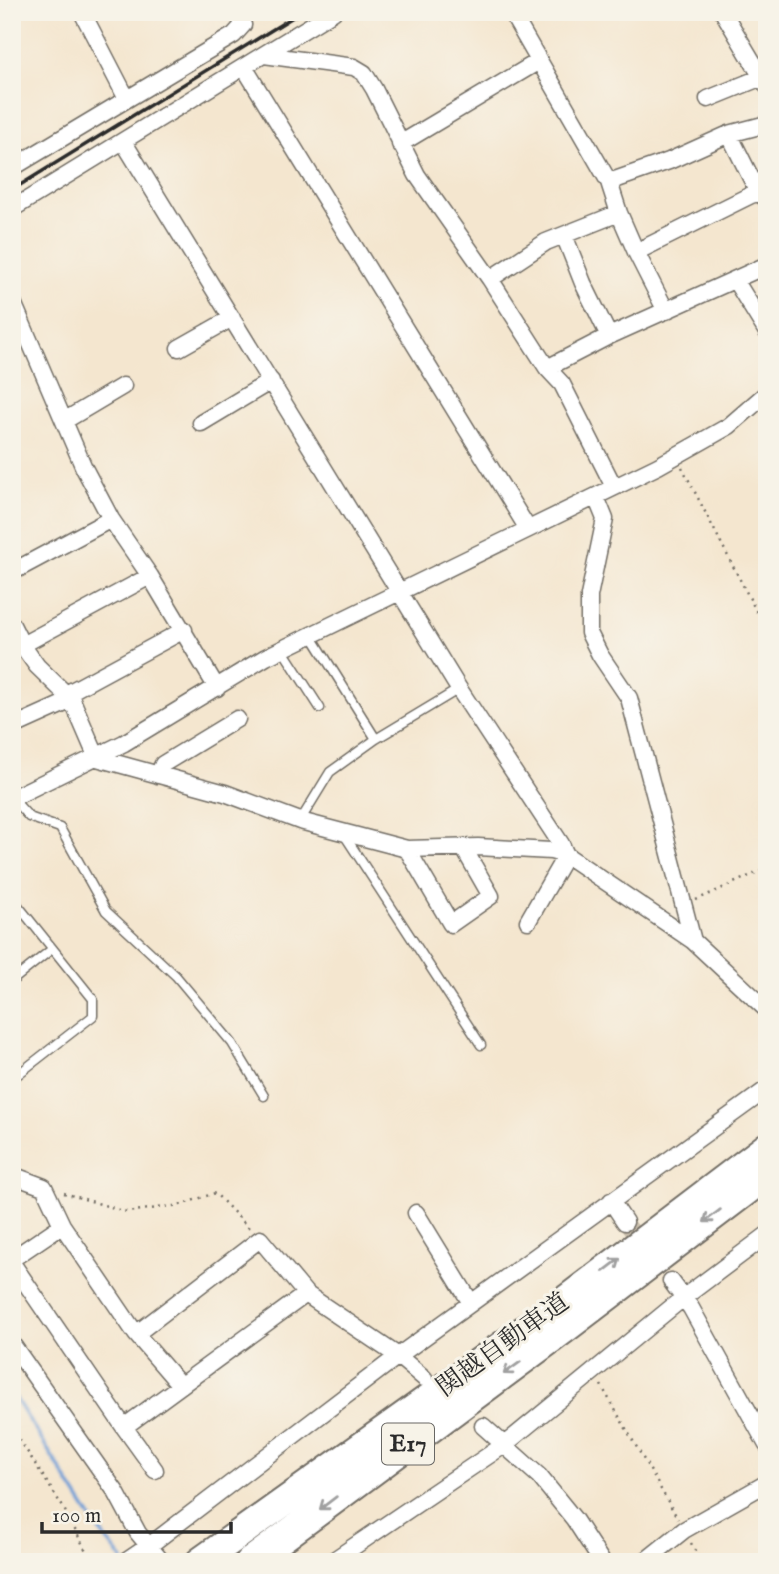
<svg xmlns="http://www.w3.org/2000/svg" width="779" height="1574" font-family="'IM FELL English','Noto Serif JP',serif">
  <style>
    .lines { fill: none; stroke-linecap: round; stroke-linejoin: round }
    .stream { stroke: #6d9dd6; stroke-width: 3.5 }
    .street-tunnel { stroke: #ccc1ae; stroke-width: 16; stroke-dasharray: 16 8; stroke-linecap: butt }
    .lane-casing { stroke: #716c64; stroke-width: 11 }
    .street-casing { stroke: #716c64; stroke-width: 19 }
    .highway-casing { stroke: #716c64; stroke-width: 32 }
    .path { stroke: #716c64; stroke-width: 2.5; stroke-dasharray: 2 5; stroke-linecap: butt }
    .lane { stroke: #fff; stroke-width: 8 }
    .street { stroke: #fff; stroke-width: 16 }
    .highway { stroke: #fff; stroke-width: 28 }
    .rail { stroke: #2b2b2b; stroke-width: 3.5 }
    .oneway { stroke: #a0a0a0 }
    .labels { text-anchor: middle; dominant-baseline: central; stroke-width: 6; stroke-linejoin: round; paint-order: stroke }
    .shield { fill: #f7f3e8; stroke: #686764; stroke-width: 2 }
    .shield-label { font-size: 24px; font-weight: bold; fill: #2b2b2b }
    .street-label { font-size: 26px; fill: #2b2b2b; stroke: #f7f3e8 }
  </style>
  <rect width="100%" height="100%" fill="#f7f3e8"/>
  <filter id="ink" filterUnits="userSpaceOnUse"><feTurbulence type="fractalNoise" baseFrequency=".0143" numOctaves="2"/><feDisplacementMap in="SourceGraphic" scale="14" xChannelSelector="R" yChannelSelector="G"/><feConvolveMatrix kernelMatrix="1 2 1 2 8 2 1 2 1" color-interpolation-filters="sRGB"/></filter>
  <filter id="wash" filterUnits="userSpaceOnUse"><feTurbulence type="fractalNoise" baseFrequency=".00686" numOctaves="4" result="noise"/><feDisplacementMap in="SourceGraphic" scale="28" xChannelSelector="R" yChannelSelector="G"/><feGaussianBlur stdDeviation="1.57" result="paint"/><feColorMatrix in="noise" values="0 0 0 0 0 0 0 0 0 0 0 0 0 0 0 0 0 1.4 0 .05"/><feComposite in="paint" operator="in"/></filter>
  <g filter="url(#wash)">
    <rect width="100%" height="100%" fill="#f4e6cf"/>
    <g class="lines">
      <!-- stream -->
      <path class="stream" d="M 12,1393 L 98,1529 L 123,1560"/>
    </g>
  </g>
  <g filter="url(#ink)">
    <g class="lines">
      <!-- street-tunnel -->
      <path class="street-tunnel" d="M 625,1222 L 671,1281"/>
      <!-- lane casing -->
      <g class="lane-casing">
        <path id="lane" d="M 311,635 L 376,739
          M 282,649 L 320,708
          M 12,798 L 29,817 L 60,828 L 106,911 L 176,976 L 232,1043 L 264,1096
          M 300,821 L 330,772 L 376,739 L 459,689
          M 345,836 L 481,1045
          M 12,898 L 93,999 L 93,1016 L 12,1079
          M 12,981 L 52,949"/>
      </g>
      <!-- street casing -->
      <g class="street-casing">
        <path id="street" d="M 82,12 L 127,99
          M 511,12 L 609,182 L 619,213 L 636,252 L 666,311
          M 723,12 L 767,86
          M 264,55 L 354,67 L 364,73 L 374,89 L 417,175 L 490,279 L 547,368 L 562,384 L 614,487
          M 244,67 L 528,529
          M 708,99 L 762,77
          M 729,134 L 754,184 L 766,199
          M 123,141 L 459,689 L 561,844 L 566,855 L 528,921
          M 400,144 L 539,61
          M 12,168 L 234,35 L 243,25 L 238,12
          M 609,182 L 669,161 L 729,134 L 767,124
          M 12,209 L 333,12
          M 564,235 L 583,283 L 609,336
          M 636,252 L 751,195 L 767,190
          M 490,279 L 546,242 L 619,213
          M 735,280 L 767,332
          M 12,300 L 84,468 L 111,519 L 150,576 L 217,688
          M 179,348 L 232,318
          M 547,368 L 609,336 L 767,265
          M 64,421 L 123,386
          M 201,423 L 271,381
          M 596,497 L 605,519 L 589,596 L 589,633 L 600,655 L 629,698 L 693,941
          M 12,572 L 111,519
          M 12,625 L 22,645 L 37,666 L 72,700 L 97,758 L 225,793 L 300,821 L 407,849 L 478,847 L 551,851 L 566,855 L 693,941 L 767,1010
          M 22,645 L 150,576
          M 66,694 L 184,630
          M 12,727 L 72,700
          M 158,775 L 163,764 L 237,719
          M 12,798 L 124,743 L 266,657 L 658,466 L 729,426 L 767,393
          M 407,849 L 451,924 L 491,896 L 463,847
          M 12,1175 L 44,1187 L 62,1225
          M 611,1201 L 625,1222
          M 416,1213 L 471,1303
          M 12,1259 L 62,1225 L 136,1334 L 180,1385
          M 12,1263 L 124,1427 L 306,1294
          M 671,1281 L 691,1308 L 767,1445
          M 136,1334 L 260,1239 L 306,1294 L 398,1356 L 424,1378
          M 12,1344 L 116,1492 L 138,1533 L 162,1562
          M 483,1426 L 539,1476 L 574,1519 L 602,1562
          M 124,1427 L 155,1470
          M 125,1562 L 150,1545 L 398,1356 L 767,1089
          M 331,1562 L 504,1445 L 683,1298 L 767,1235
          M 644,1562 L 684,1530 L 767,1483"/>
      </g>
      <!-- highway casing -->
      <g class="highway-casing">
        <path id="highway" d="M 200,1562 L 558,1306 L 767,1147
          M 250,1562 L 567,1327 L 767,1175"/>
      </g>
      <!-- path -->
      <path class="path" d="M 682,467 L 767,632
        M 696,900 L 767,868
        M 64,1193 L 127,1212 L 180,1205 L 215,1193 L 250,1229
        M 601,1385 L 678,1519
        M 12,1428 L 63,1507 L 92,1562
        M 691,1543 L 701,1562"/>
      <!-- lane -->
      <use href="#lane" class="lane"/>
      <!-- street -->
      <use href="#street" class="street"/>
      <!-- highway -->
      <use href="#highway" class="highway"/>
      <!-- rail -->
      <path class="rail" d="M 12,190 L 301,12"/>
    </g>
    <!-- one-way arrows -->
    <defs><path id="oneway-shaft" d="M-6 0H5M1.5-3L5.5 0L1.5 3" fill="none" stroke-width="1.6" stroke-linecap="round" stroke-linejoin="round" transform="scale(1.75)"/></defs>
    <g class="oneway">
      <use href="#oneway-shaft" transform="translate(712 1216) rotate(143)"/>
      <use href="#oneway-shaft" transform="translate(612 1265) rotate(-37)"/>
      <use href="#oneway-shaft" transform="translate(512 1368) rotate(144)"/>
      <use href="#oneway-shaft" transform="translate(328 1503) rotate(143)"/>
    </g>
  </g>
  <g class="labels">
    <!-- shield labels -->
    <rect class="shield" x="382" y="1423.5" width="52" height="41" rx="5"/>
    <g class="shield-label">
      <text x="408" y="1444">E17</text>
    </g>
    <!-- street labels -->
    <g class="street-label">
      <text transform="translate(503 1345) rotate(-36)">関越自動車道</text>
    </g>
  </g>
  <!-- margin -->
  <rect width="779" height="1574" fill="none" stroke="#f7f3e8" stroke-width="42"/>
  <!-- scale -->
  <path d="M42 1522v10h189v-10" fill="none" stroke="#2b2b2b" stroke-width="3.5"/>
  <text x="52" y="1522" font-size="21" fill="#2b2b2b" stroke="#f7f3e8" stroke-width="5" paint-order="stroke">100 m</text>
</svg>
